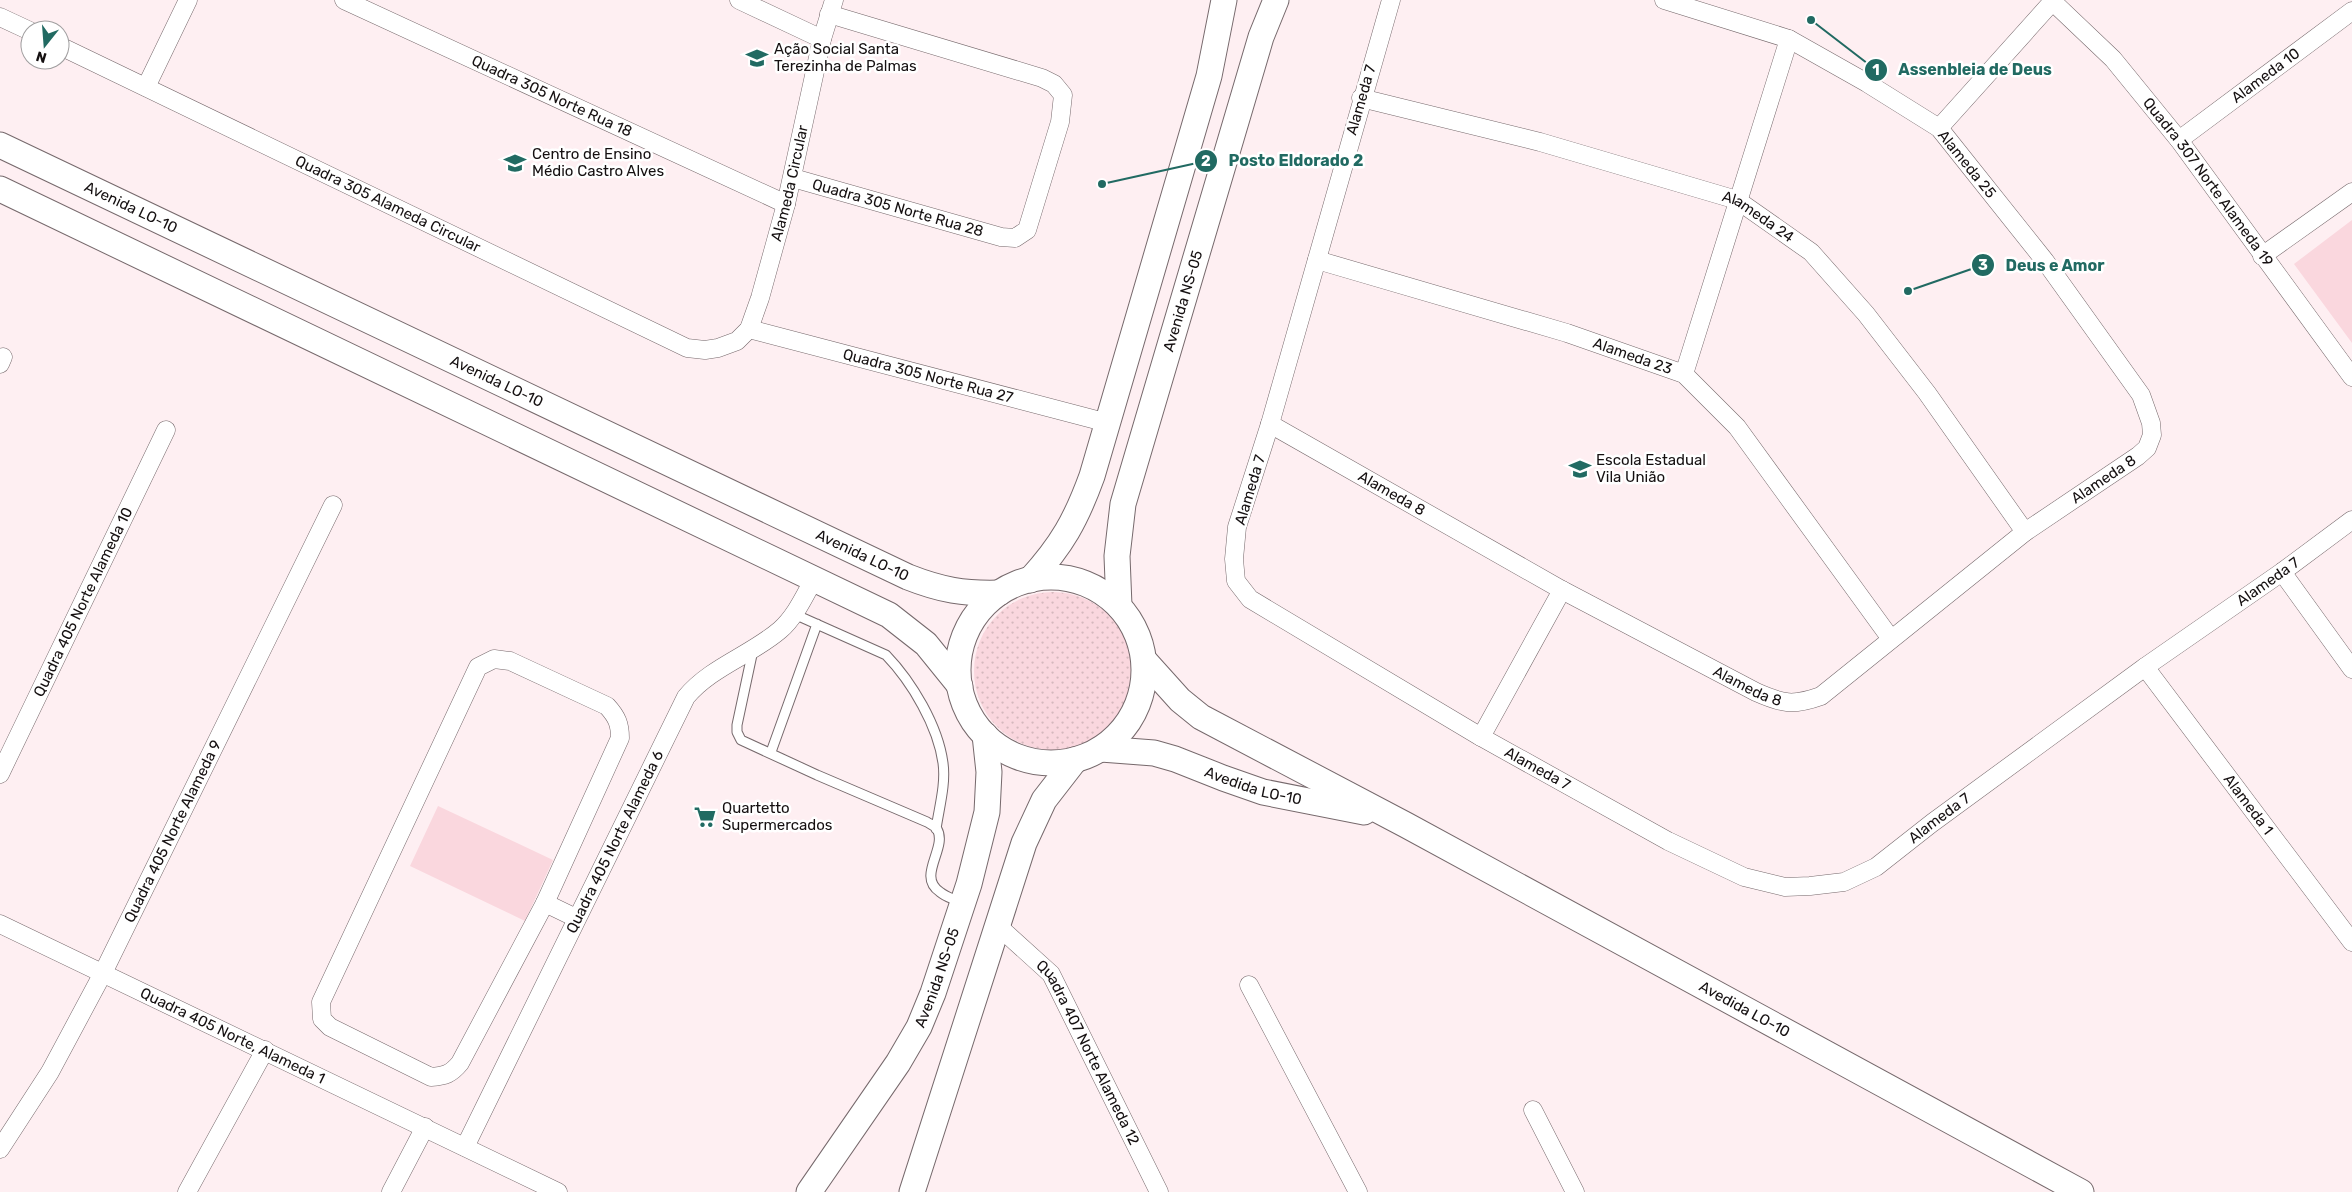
<svg xmlns="http://www.w3.org/2000/svg" width="2352" height="1192" font-family="Rubik,sans-serif">
  <style>
    .grass { fill: url(#grass-dots) }
    .park { fill: #fad7de }
    .lines { fill: none; stroke-linecap: round; stroke-linejoin: round }
    .lane-casing { stroke: #76696c; stroke-width: 11 }
    .street-casing { stroke: #76696c; stroke-width: 19 }
    .secondary-casing { stroke: #76696c; stroke-width: 27 }
    .lane { stroke: #fff; stroke-width: 9 }
    .street { stroke: #fff; stroke-width: 18 }
    .secondary { stroke: #fff; stroke-width: 25 }
    .labels { text-anchor: middle; dominant-baseline: central; stroke-width: 5; stroke-linejoin: round; paint-order: stroke }
    .poi-label { font-size: 15px; fill: #151011; stroke: #fff; text-anchor: start }
    .street-label { font-size: 15px; fill: #151011; stroke: #fff }
    .leader { fill: none; stroke: #216a62; stroke-width: 2 }
    .callout-dot { fill: #216a62; stroke: #fff; stroke-width: 2 }
    .mark-label { font-size: 15px; text-anchor: middle; font-weight: bold; fill: #fff }
    .callout-label { font-size: 16px; text-anchor: middle; font-weight: bold; fill: #216a62; stroke: #fff; stroke-width: 5; stroke-linejoin: round; paint-order: stroke }
  </style>
  <defs>
    <pattern id="grass-dots" width="8" height="8" patternUnits="userSpaceOnUse" patternTransform="scale(1.25)"><rect width="8" height="8" fill="#fad7de"/><path d="M2 2h.1M6 6h.1" fill="none" stroke="#d5b8bd" stroke-width="1.8" stroke-linecap="round"/></pattern>
  </defs>
  <rect width="100%" height="100%" fill="#feeff2"/>
  <!-- grass -->
  <path class="grass" d="M974 671a79 79 0 1 1 158 0a79 79 0 1 1-158 0Z"/>
  <!-- park -->
  <path class="park" d="M 2352,220 L 2352,343 L 2294,264 Z
    M 438,806 L 553,860 L 525,921 L 410,866 Z"/>
  <g class="lines">
    <!-- lane casing -->
    <g class="lane-casing">
      <path id="lane" d="M 794,614 L 886,655 C 912,682 938,726 943,763 C 946,784 939,808 936,829
        M 753,650 L 737,725 L 737,732 L 741,740 L 817,775 L 927,822 C 930,824 935,826 937,829 C 948,848 916,876 940,892 C 946,897 954,899 961,903
        M 771,752 L 817,624"/>
    </g>
    <!-- street casing -->
    <g class="street-casing">
      <g id="street">
        <path id="s1" d="M 344,0 L 786,204"/>
        <path d="M 739,0 L 822,39"/>
        <path id="s2" d="M 1391,0 L 1270,424 L 1237,527 L 1234,559 L 1236,581 L 1250,599 L 1481,737 L 1668,841 L 1744,877 L 1785,887 L 1810,886 L 1844,882 L 1876,867 L 1932,823 L 2145,667 L 2282,572 L 2352,520"/>
        <path id="s3" d="M 2051,0 L 2113,59 L 2179,140 L 2352,377"/>
        <path d="M 0,17 L 30,31"/>
        <path id="s4" d="M 60,46 L 687,348 L 705,350 L 718,348 L 737,341 L 749,329 L 760,298 L 786,204 L 822,39 L 834,0"/>
        <path d="M 146,87 L 188,0"/>
        <path id="s5" d="M 1361,98 L 1540,142 L 1737,200 L 1811,252 L 1866,314 L 1927,393 L 2025,532"/>
        <path d="M 1939,128 L 2053,1"/>
        <path id="s6" d="M 2179,140 L 2352,11"/>
        <path id="s7" d="M 793,178 L 1001,237 L 1015,238 L 1027,230 L 1060,122 L 1063,95 L 1054,84 L 1042,78 L 829,14"/>
        <path d="M 2262,256 L 2352,192"/>
        <path id="s8" d="M 1317,260 L 1567,333 L 1684,374 L 1737,427 L 1891,639"/>
        <path id="s9" d="M 749,329 L 1108,423"/>
        <path d="M 0,364 L 3,357"/>
        <path d="M 1684,374 L 1789,39"/>
        <path id="s10" d="M 1270,424 L 1562,590 L 1756,692 C 1783,704 1793,706 1821,696 L 2025,532 L 2138,456 L 2147,448 L 2152,435 L 2151,423 L 2141,395 L 2045,261 L 1939,128 L 1867,83 L 1789,39 L 1664,0"/>
        <path d="M 2282,572 L 2352,669"/>
        <path d="M 494,659 L 510,661 L 607,706 C 617,717 620,724 620,738 L 545,903 L 460,1063 C 451,1074 445,1076 431,1077 L 330,1027 L 322,1019 L 321,1002 L 478,667 Z"/>
        <path id="s11" d="M 2145,667 L 2352,942"/>
        <path d="M 1481,737 L 1562,590"/>
        <path id="s12" d="M 0,774 L 166,430"/>
        <path d="M 545,903 L 576,918"/>
        <path id="s13" d="M 0,924 L 558,1192"/>
        <path id="s14" d="M 998,926 L 1051,974 L 1159,1192"/>
        <path d="M 1249,985 L 1358,1192"/>
        <path d="M 1533,1110 L 1575,1192"/>
        <path id="s15" d="M 465,1147 L 686,697 C 711,667 751,655 780,630 C 795,617 804,597 814,579"/>
        <path id="s16" d="M 0,1149 L 50,1072 L 103,973 L 333,505"/>
        <path d="M 187,1192 L 265,1050"/>
        <path d="M 391,1192 L 425,1127"/>
      </g>
    </g>
    <!-- secondary casing -->
    <g class="secondary-casing">
      <g id="secondary">
        <path id="s17" d="M 0,145 L 908,577 C 941,590 964,594 999,593"/>
        <path d="M 0,189 L 889,615 L 926,644 L 960,686"/>
        <circle cx="1051" cy="670" r="93"/>
        <path d="M 1030,580 C 1062,545 1076,520 1092,476 L 1209,76 L 1224,0"/>
        <path id="s18" d="M 1119,606 L 1117,556 L 1123,504 L 1261,37 L 1276,0"/>
        <path id="s19" d="M 1144,660 L 1180,700 L 1201,717 L 1406,825 L 2081,1192"/>
        <path id="s20" d="M 1101,749 L 1154,753 L 1175,759 L 1223,778 L 1263,792 L 1364,812"/>
        <path id="s21" d="M 809,1192 L 898,1063 L 919,1027 L 933,993 L 969,884 L 987,812 L 989,772 L 985,735"/>
        <path d="M 912,1192 L 1024,843 L 1044,800 L 1075,760"/>
      </g>
    </g>
    <!-- lane -->
    <use href="#lane" class="lane"/>
    <!-- street -->
    <use href="#street" class="street"/>
    <!-- secondary -->
    <use href="#secondary" class="secondary"/>
  </g>
  <!-- icons -->
  <defs>
    <g id="school-bare" transform="scale(1.725)"><path d="M0-5L7-2L0 1L-7-2ZM-4 1L0 2.5L4 1V4Q0 6-4 4Z" fill="#216a62" stroke="#fff" stroke-width="2.5" paint-order="stroke"/></g>
    <g id="supermarket-bare" transform="scale(1.725)"><path d="M-6-5.5h2.5l.6 2H6L4.5 2H-2.5L-4.4-4H-6ZM-1.5 3.2a1.3 1.3 0 1 0 .1 0ZM3 3.2a1.3 1.3 0 1 0 .1 0Z" fill="#216a62" stroke="#fff" stroke-width="2.5" paint-order="stroke"/></g>
  </defs>
  <g fill-rule="evenodd">
    <use href="#school-bare" x="757" y="58"/>
    <use href="#school-bare" x="515" y="163"/>
    <use href="#school-bare" x="1580" y="469"/>
    <use href="#supermarket-bare" x="705" y="817"/>
  </g>
  <g class="labels">
    <!-- poi labels -->
    <g class="poi-label">
      <text x="774" y="49">Ação Social Santa<tspan x="774" dy="17">Terezinha de Palmas</tspan></text>
      <text x="532" y="154">Centro de Ensino<tspan x="532" dy="17">Médio Castro Alves</tspan></text>
      <text x="1596" y="460">Escola Estadual<tspan x="1596" dy="17">Vila União</tspan></text>
      <text x="722" y="808">Quartetto<tspan x="722" dy="17">Supermercados</tspan></text>
    </g>
    <!-- street labels -->
    <g class="street-label">
      <text stroke="none"><textPath href="#s6" startOffset="108">Alameda 10</textPath></text>
      <text stroke="none"><textPath href="#s1" startOffset="229">Quadra 305 Norte Rua 18</textPath></text>
      <text transform="translate(1361 100) rotate(-74)">Alameda 7</text>
      <text transform="translate(1967 164) rotate(51)">Alameda 25</text>
      <text stroke="none"><textPath href="#s4" startOffset="916">Alameda Circular</textPath></text>
      <text stroke="none"><textPath href="#s3" startOffset="241">Quadra 307 Norte Alameda 19</textPath></text>
      <text stroke="none"><textPath href="#s4" startOffset="364">Quadra 305 Alameda Circular</textPath></text>
      <text stroke="none"><textPath href="#s17" startOffset="145">Avenida LO-10</textPath></text>
      <text stroke="none"><textPath href="#s7" startOffset="109">Quadra 305 Norte Rua 28</textPath></text>
      <text stroke="none"><textPath href="#s5" startOffset="416">Alameda 24</textPath></text>
      <text stroke="none"><textPath href="#s18" startOffset="314">Avenida NS-05</textPath></text>
      <text stroke="none"><textPath href="#s8" startOffset="330">Alameda 23</textPath></text>
      <text stroke="none"><textPath href="#s9" startOffset="185">Quadra 305 Norte Rua 27</textPath></text>
      <text stroke="none"><textPath href="#s17" startOffset="550">Avenida LO-10</textPath></text>
      <text stroke="none"><textPath href="#s10" startOffset="979">Alameda 8</textPath></text>
      <text transform="translate(1250 490) rotate(-73)">Alameda 7</text>
      <text stroke="none"><textPath href="#s10" startOffset="140">Alameda 8</textPath></text>
      <text stroke="none"><textPath href="#s17" startOffset="955">Avenida LO-10</textPath></text>
      <text stroke="none"><textPath href="#s2" startOffset="1815">Alameda 7</textPath></text>
      <text stroke="none"><textPath href="#s12" startOffset="191">Quadra 405 Norte Alameda 10</textPath></text>
      <text stroke="none"><textPath href="#s10" startOffset="545">Alameda 8</textPath></text>
      <text stroke="none"><textPath href="#s2" startOffset="960">Alameda 7</textPath></text>
      <text stroke="none"><textPath href="#s20" startOffset="158">Avedida LO-10</textPath></text>
      <text stroke="none"><textPath href="#s11" startOffset="172">Alameda 1</textPath></text>
      <text stroke="none"><textPath href="#s2" startOffset="1410">Alameda 7</textPath></text>
      <text stroke="none"><textPath href="#s16" startOffset="362">Quadra 405 Norte Alameda 9</textPath></text>
      <text stroke="none"><textPath href="#s15" startOffset="340">Quadra 405 Norte Alameda 6</textPath></text>
      <text stroke="none"><textPath href="#s21" startOffset="251">Avenida NS-05</textPath></text>
      <text stroke="none"><textPath href="#s19" startOffset="698">Avedida LO-10</textPath></text>
      <text stroke="none"><textPath href="#s13" startOffset="258">Quadra 405 Norte, Alameda 1</textPath></text>
      <text stroke="none"><textPath href="#s14" startOffset="158">Quadra 407 Norte Alameda 12</textPath></text>
    </g>
  </g>
  <!-- callouts -->
  <path class="leader" d="M1811 20L1876 70M1102 184L1206 161M1908 291L1983 265"/>
  <g class="callout-dot">
    <circle cx="1811" cy="20" r="5"/>
    <circle cx="1102" cy="184" r="5"/>
    <circle cx="1908" cy="291" r="5"/>
    <circle cx="1876" cy="70" r="12"/>
    <circle cx="1206" cy="161" r="12"/>
    <circle cx="1983" cy="265" r="12"/>
  </g>
  <g class="mark-label">
    <text x="1876" y="75">1</text>
    <text x="1206" y="166">2</text>
    <text x="1983" y="270">3</text>
  </g>
  <g class="callout-label">
    <text x="1975" y="75">Assenbleia de Deus</text>
    <text x="1296" y="166">Posto Eldorado 2</text>
    <text x="2055" y="271">Deus e Amor</text>
  </g>
  <!-- north arrow -->
  <g transform="translate(45 45) rotate(197)"><circle r="24" fill="#ffffff" stroke="#a19fa0"/>
  <path d="M0-4L9 19L0 12L-9 19Z" fill="#216a62"/>
  <text y="-8" font-size="14" font-weight="bold" text-anchor="middle" fill="#151011">N</text>
  </g>
</svg>
